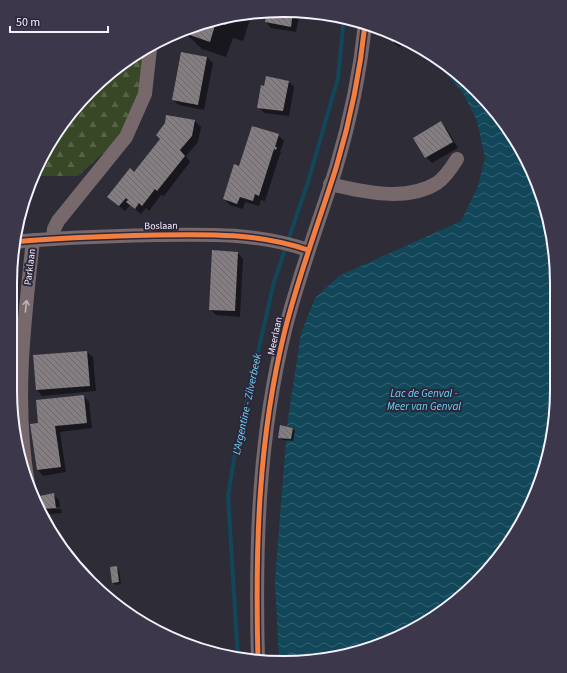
<svg xmlns="http://www.w3.org/2000/svg" width="567" height="673" font-family="'Source Sans 3',sans-serif">
  <style>
    .forest { fill: url(#forest-firs) }
    .water { fill: url(#water-waves) }
    .shadow { fill: #0007 }
    .lines { fill: none; stroke-linecap: round; stroke-linejoin: round }
    .stream { stroke: #114759; stroke-width: 4 }
    .building { fill: url(#building-back-hatch) }
    .minor { stroke: #76686b; stroke-width: 14 }
    .cycleway-casing { stroke: #2c273b; stroke-width: 8 }
    .cycleway { stroke: #f27e40; stroke-width: 5 }
    .oneway { stroke: #bcb4bb }
    .labels { text-anchor: middle; dominant-baseline: central; stroke-width: 4; stroke-linejoin: round; paint-order: stroke }
    .street-label { font-size: 10px; fill: #f5f2fd; stroke: #2c273b }
    .water-label { font-size: 11px; font-style: italic; fill: #69d5f8; stroke: #2c273b }
    .rim { fill: none; stroke: #f5f2fd; stroke-width: 2 }
  </style>
  <defs>
    <pattern id="forest-firs" width="22" height="20" patternUnits="userSpaceOnUse"><rect width="22" height="20" fill="#384827"/><path d="M5 1l3.5 6h-7zM16 11l3.5 6h-7z" fill="#556347"/></pattern>
    <pattern id="water-waves" width="16" height="10" patternUnits="userSpaceOnUse"><rect width="16" height="10" fill="#114759"/><path d="M0 5q4-4 8 0t8 0" fill="none" stroke="#346272"/></pattern>
    <pattern id="building-back-hatch" width="6" height="6" patternUnits="userSpaceOnUse"><rect width="6" height="6" fill="#847d81"/><path d="M-1 5l2 2M0 0l6 6M5-1l2 2" fill="none" stroke="#6d686c"/></pattern>
  </defs>
  <rect width="100%" height="100%" fill="#2e2c37"/>
  <!-- forest -->
  <path class="forest" d="M 159,43 L 121,137 L 78,176 L 34,176 L 38,163 L 66,117 L 103,78 Z"/>
  <!-- water -->
  <path class="water" d="M 427,51 L 436,56 L 477,90 L 511,132 L 536,179 L 552,230 L 557,283 L 556,408 L 543,477 L 520,526 L 489,570 L 436,617 L 388,642 L 319,661 L 279,661 L 275,581 L 286,440 L 293,440 L 295,427 L 287,426 L 301,333 L 315,298 L 339,276 L 461,221 L 478,186 L 485,158 L 477,121 L 463,93 Z"/>
  <!-- shadow -->
  <path class="shadow" d="M 284,10 L 300,12 L 296,32 L 271,28 L 266,22 L 268,12 Z
    M 252,13 L 243,41 L 233,38 L 226,57 L 202,49 L 185,33 L 187,28 L 230,15 Z
    M 388,31 L 410,42 L 399,47 L 393,42 Z
    M 207,57 L 213,63 L 204,110 L 179,105 L 173,100 Z
    M 289,82 L 294,87 L 289,116 L 264,113 L 259,107 L 265,87 Z
    M 167,116 L 195,121 L 201,127 L 198,142 L 186,156 L 190,162 L 164,196 L 161,195 L 149,211 L 146,208 L 141,214 L 130,205 L 125,211 L 114,202 L 161,139 Z
    M 440,123 L 446,128 L 458,148 L 432,163 L 426,157 L 415,138 Z
    M 278,135 L 284,141 L 280,152 L 282,154 L 280,154 L 265,201 L 261,200 L 259,206 L 245,202 L 243,209 L 230,205 L 224,199 L 240,167 Z
    M 238,253 L 243,259 L 240,317 L 216,315 L 210,309 Z
    M 87,352 L 93,357 L 96,391 L 42,396 L 37,390 Z
    M 84,396 L 89,402 L 92,428 L 60,432 L 66,472 L 43,476 L 38,470 L 31,425 L 39,424 Z
    M 292,428 L 295,431 L 293,441 L 282,440 L 280,437 Z
    M 53,494 L 59,500 L 60,507 L 47,507 L 47,509 L 61,509 L 62,513 L 49,514 L 45,509 L 41,511 L 39,509 Z
    M 116,567 L 119,570 L 121,584 L 116,585 L 113,582 Z"/>
  <g class="lines">
    <!-- stream -->
    <path class="stream" d="M 238,658 L 228,496 L 235,453 L 274,282 L 308,182 L 338,78 L 344,17"/>
  </g>
  <!-- building -->
  <path class="building" d="M 284,10 L 293,11 L 291,27 L 265,22 L 267,12 Z
    M 230,15 L 226,25 L 216,22 L 210,42 L 184,33 L 186,29 Z
    M 387,30 L 388,31 L 401,38 L 392,42 Z
    M 181,52 L 207,57 L 198,105 L 172,100 Z
    M 266,76 L 289,81 L 283,111 L 257,108 L 261,85 L 264,86 Z
    M 166,115 L 195,120 L 192,136 L 180,150 L 185,156 L 157,191 L 155,189 L 142,206 L 139,203 L 135,209 L 126,202 L 128,200 L 126,198 L 119,206 L 107,197 L 130,168 L 134,172 L 160,139 L 156,135 L 165,123 Z
    M 441,121 L 453,142 L 425,158 L 413,138 Z
    M 252,126 L 279,134 L 275,147 L 277,147 L 276,150 L 274,149 L 259,196 L 255,194 L 253,201 L 240,197 L 237,204 L 223,199 L 234,164 L 239,166 Z
    M 212,250 L 238,252 L 235,311 L 209,310 Z
    M 87,351 L 90,386 L 36,390 L 33,355 Z
    M 84,395 L 87,423 L 55,426 L 61,467 L 37,470 L 30,424 L 38,423 L 36,400 Z
    M 280,425 L 293,428 L 291,439 L 278,438 Z
    M 54,493 L 56,508 L 38,509 L 35,497 Z
    M 117,566 L 119,582 L 112,583 L 110,567 Z"/>
  <g class="lines">
    <!-- minor -->
    <path class="minor" d="M 330,184 C 363,192 407,202 437,183 C 446,177 452,167 457,159
      M 53,238 L 54,229 L 58,221 L 126,137 L 145,94 L 150,49
      M 14,242 C 62,237 109,236 157,235 C 209,234 258,233 308,250
      M 28,484 C 14,402 24,323 33,240
      M 258,661 C 255,550 258,438 285,330 C 299,274 319,222 336,168 C 350,121 360,73 365,24"/>
    <!-- cycleway casing -->
    <g class="cycleway-casing">
      <path id="cycleway" d="M 14,242 C 62,237 109,236 157,235 C 209,234 258,233 308,250
        M 258,661 C 255,550 258,438 285,330 C 299,274 319,222 336,168 C 350,121 360,73 365,24"/>
    </g>
    <!-- cycleway -->
    <use href="#cycleway" class="cycleway"/>
  </g>
  <!-- one-way arrows -->
  <defs><path id="oneway-shaft" d="M-6 0H5M1.5-3L5.5 0L1.5 3" fill="none" stroke-width="1.6" stroke-linecap="round" stroke-linejoin="round"/></defs>
  <use class="oneway" href="#oneway-shaft" transform="translate(26 306) rotate(-84)"/>
  <g class="labels">
    <!-- street labels -->
    <g class="street-label">
      <text transform="translate(161 226) rotate(-1)">Boslaan</text>
      <text transform="translate(30 267) rotate(-83)">Parklaan</text>
      <text transform="translate(275 336) rotate(-78)">Meerlaan</text>
    </g>
    <!-- water labels -->
    <g class="water-label">
      <text x="424" y="393">Lac de Genval -<tspan x="424" dy="13">Meer van Genval</tspan></text>
      <text transform="translate(247 404) rotate(-78)">L'Argentine - Zilverbeek</text>
    </g>
  </g>
  <!-- crop -->
  <path d="M0 0H567V673H0ZM283 17H284A266 266 0 0 1 550 283V390A266 266 0 0 1 284 656H283A266 266 0 0 1 17 390V283A266 266 0 0 1 283 17Z" fill="#3c374b" fill-rule="evenodd"/>
  <path class="rim" d="M283 17H284A266 266 0 0 1 550 283V390A266 266 0 0 1 284 656H283A266 266 0 0 1 17 390V283A266 266 0 0 1 283 17Z"/>
  <!-- scale -->
  <path d="M10 26v6h98v-6" fill="none" stroke="#f5f2fd" stroke-width="2"/>
  <text x="16" y="26" font-size="12" fill="#f5f2fd" stroke="#2c273b" stroke-width="3" paint-order="stroke">50 m</text>
</svg>
